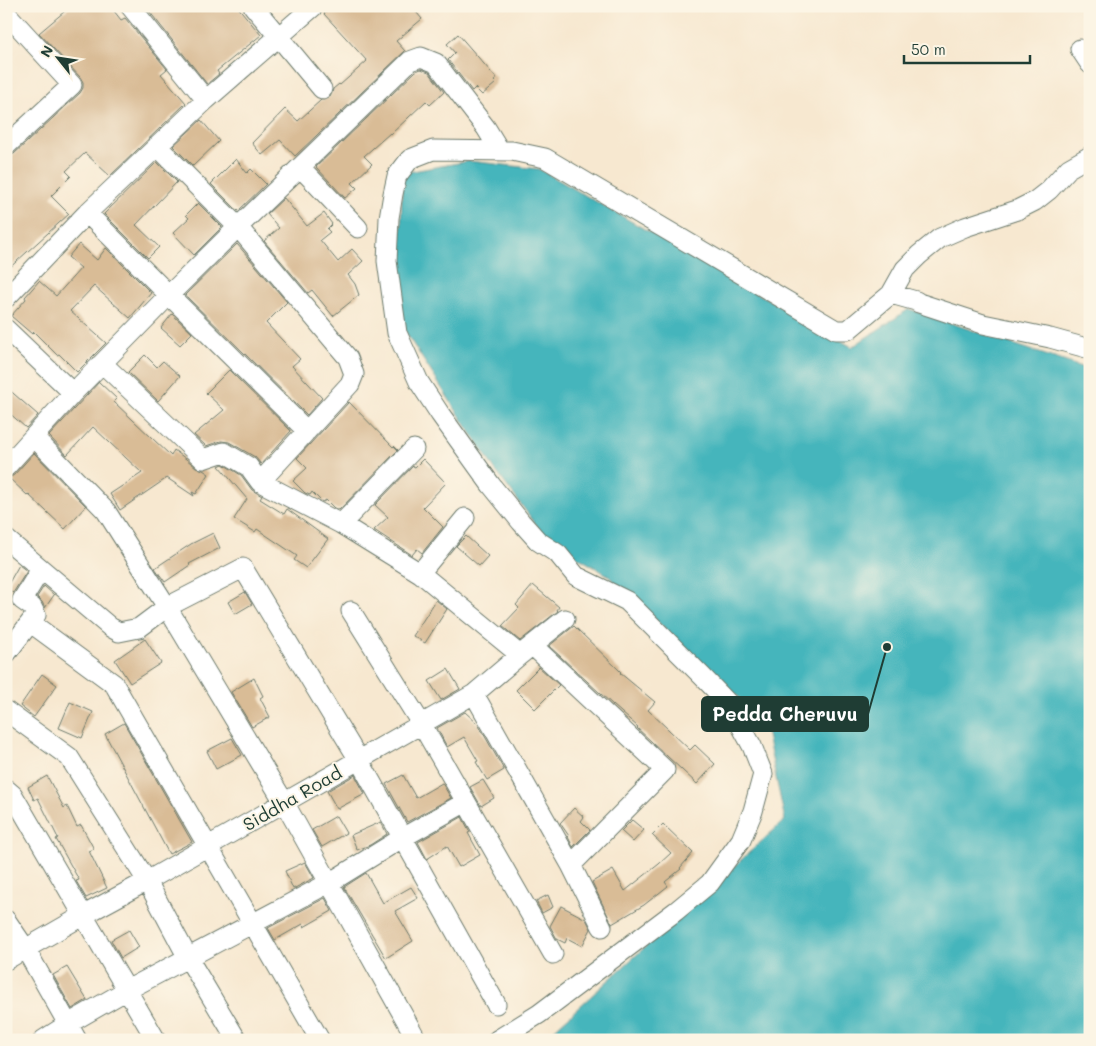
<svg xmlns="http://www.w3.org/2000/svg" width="1096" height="1046" font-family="Mali,sans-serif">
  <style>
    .water { fill: #45b5bc; stroke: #327978 }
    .building { fill: #d9bc96 }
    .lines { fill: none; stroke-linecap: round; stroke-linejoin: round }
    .minor-casing { stroke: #6b796b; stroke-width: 21 }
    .minor { stroke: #fff; stroke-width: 19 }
    .labels { text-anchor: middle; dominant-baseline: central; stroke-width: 4; stroke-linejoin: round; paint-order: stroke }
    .street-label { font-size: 18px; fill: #1f3d34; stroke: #fcf5e5 }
    .leader { fill: none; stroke: #1f3d34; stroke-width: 2 }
    .callout-dot { fill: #1f3d34; stroke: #fcf5e5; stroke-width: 2 }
    .callout { fill: #1f3d34; stroke: #1f3d34; stroke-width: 2 }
    .callout-label { font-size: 19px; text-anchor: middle; font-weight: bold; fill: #fff }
  </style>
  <rect width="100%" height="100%" fill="#fcf5e5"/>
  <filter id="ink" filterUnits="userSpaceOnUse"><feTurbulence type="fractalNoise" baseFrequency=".02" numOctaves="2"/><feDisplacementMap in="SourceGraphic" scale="10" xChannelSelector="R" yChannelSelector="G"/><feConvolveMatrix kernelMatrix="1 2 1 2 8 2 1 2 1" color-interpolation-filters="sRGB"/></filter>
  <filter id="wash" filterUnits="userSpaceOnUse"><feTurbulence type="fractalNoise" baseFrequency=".0096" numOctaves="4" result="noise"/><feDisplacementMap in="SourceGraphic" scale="20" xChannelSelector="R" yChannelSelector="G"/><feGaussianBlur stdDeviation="1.12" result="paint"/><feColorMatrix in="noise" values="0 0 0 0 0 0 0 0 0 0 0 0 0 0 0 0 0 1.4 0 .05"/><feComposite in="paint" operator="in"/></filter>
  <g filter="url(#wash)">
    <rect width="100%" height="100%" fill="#f7e8d0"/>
    <!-- water -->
    <path class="water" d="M 469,161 L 539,169 L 852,347 L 909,309 L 1090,370 L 1090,1040 L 542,1040 L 546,1037 L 785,820 L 764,721 L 606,574 L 546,538 L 495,470 L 400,324 L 402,173 Z"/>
    <g id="blocks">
      <!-- building -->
      <path class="building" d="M 71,6 L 110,6 L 121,20 L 125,18 L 167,69 L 161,74 L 186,103 L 110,176 L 85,153 L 66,171 L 71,176 L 51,196 L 69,214 L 6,271 L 6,157 L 14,154 L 80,93 L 83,88 L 83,82 L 80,77 L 39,33 Z
        M 145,6 L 237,6 L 261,35 L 217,71 L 219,74 L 207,84 Z
        M 332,6 L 411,6 L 422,19 L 396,41 L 405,51 L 295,156 L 280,140 L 262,155 L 252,143 L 285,109 L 298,121 L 321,100 L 324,100 L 330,97 L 332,93 L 333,89 L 339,84 L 340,85 L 367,61 L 324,14 Z
        M 458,34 L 497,79 L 494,81 L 496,83 L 482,95 L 475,88 L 472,91 L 448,60 L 455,53 L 447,44 Z
        M 421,69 L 429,72 L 444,92 L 430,105 L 426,101 L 391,134 L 390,133 L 364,156 L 372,164 L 352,183 L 357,188 L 345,198 L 316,167 L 416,71 Z
        M 201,120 L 219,141 L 193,166 L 173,146 Z
        M 236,159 L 247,173 L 251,169 L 266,184 L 238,211 L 211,184 Z
        M 157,162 L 177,182 L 136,225 L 159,247 L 148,258 L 104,214 Z
        M 284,198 L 307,226 L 324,213 L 332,224 L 327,229 L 330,232 L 320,240 L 338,262 L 352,249 L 363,261 L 348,275 L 355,284 L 359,295 L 333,316 L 312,290 L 308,293 L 303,287 L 264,241 L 279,228 L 267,214 Z
        M 198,203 L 222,227 L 194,255 L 173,233 L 189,218 L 186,215 Z
        M 79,244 L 97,260 L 106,248 L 151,293 L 130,318 L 94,286 L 70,311 L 106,343 L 77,372 L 59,354 L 57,355 L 34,332 L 32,334 L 11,316 L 26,299 L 25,297 L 39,281 L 56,296 L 81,268 L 68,257 Z
        M 237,244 L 287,302 L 266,323 L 300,359 L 292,366 L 322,398 L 307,415 L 185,295 Z
        M 172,314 L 192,333 L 180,345 L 161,328 Z
        M 145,355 L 157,367 L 163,361 L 180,376 L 158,401 L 128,372 Z
        M 229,370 L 291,431 L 261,464 L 255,457 L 229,442 L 221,441 L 206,446 L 194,435 L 224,410 L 206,393 Z
        M 99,382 L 117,399 L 114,402 L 171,456 L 174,450 L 186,459 L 196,467 L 203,470 L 209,474 L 196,494 L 192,492 L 194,496 L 167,478 L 120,510 L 110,494 L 142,473 L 93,427 L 67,455 L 49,436 Z
        M 6,387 L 38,415 L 26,428 L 6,410 Z
        M 349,402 L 393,447 L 394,446 L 398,450 L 339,510 L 334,508 L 326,500 L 323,502 L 321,501 L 312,492 L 310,495 L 305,493 L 293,481 L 307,468 L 297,458 Z
        M 34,453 L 86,506 L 65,529 L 28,494 L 27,495 L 9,478 L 14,475 Z
        M 423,459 L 446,483 L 423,507 L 443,527 L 422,553 L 417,549 L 412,555 L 374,530 L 388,517 L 375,505 L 413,466 L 415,467 Z
        M 223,464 L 241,475 L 252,490 L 262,496 L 260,499 L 284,514 L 287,509 L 328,539 L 306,568 L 294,560 L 297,556 L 257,529 L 255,532 L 234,519 L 247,499 L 219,466 Z
        M 213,533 L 220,548 L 189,564 L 190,565 L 165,582 L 155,568 L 191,544 Z
        M 466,536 L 488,556 L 479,566 L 456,546 Z
        M 19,565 L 27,571 L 13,593 L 6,589 L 6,588 Z
        M 533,585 L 559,607 L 557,610 L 558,611 L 520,641 L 502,626 L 519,608 L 516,605 Z
        M 44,586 L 54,595 L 45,608 L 42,602 L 37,597 Z
        M 245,592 L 252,604 L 235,614 L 228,602 Z
        M 436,600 L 447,609 L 425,643 L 413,636 Z
        M 574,626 L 621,672 L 620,673 L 655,702 L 648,710 L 690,750 L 695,745 L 715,764 L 697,784 L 637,728 L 638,727 L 613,705 L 549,646 Z
        M 145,639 L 161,663 L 130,683 L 115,660 Z
        M 539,667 L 559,685 L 535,709 L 516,690 Z
        M 448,669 L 460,689 L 441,700 L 429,681 Z
        M 42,674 L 57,685 L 34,717 L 20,706 Z
        M 254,678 L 263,696 L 260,698 L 270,717 L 252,727 L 231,692 Z
        M 70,702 L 93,712 L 82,738 L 59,728 Z
        M 465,712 L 478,724 L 504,770 L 487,780 L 476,762 L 478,761 L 464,737 L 447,747 L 437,728 Z
        M 124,723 L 192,842 L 169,854 L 105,734 Z
        M 232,738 L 242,755 L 216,769 L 207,751 Z
        M 355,775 L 365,794 L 337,809 L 327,791 Z
        M 403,775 L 416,798 L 442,783 L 451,798 L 407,822 L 386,784 Z
        M 47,776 L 64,808 L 67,806 L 77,827 L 81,825 L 94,849 L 89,851 L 107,888 L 86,898 L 76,881 L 79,880 L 56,839 L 58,838 L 38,798 L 34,800 L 28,787 Z
        M 483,780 L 494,798 L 481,806 L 470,787 Z
        M 574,808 L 584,817 L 581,821 L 590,830 L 573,847 L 568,837 L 569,836 L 560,823 Z
        M 336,816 L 346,833 L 322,847 L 312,830 Z
        M 462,817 L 470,832 L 468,833 L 480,855 L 459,867 L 447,846 L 427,859 L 418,842 Z
        M 632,820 L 644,830 L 633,842 L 621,831 Z
        M 381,822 L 387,834 L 370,845 L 357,850 L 351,835 Z
        M 663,824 L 693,853 L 680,868 L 681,869 L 665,882 L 668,886 L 644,905 L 612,924 L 592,882 L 613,870 L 625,891 L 659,864 L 671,853 L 652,835 Z
        M 305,862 L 314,878 L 293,889 L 285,871 Z
        M 366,873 L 383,903 L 411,887 L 418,898 L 395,911 L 413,941 L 386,958 L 344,887 Z
        M 548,895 L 553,907 L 542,913 L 536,901 Z
        M 325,898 L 332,911 L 304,927 L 303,924 L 275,940 L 268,928 Z
        M 561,906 L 586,919 L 591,929 L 582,946 L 567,938 L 565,943 L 557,939 L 550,926 Z
        M 129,930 L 139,947 L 121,958 L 111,940 Z
        M 67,967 L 87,1000 L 72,1009 L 53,975 Z"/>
    </g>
  </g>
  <g filter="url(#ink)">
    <use href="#blocks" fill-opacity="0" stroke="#6b796b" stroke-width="1"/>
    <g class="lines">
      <!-- minor casing -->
      <g class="minor-casing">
        <path id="minor" d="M 130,6 L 206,100
          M 253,6 L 322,89
          M 6,13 L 72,85 L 6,146
          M 1080,49 L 1090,64
          M 157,146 L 238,227 L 348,358 L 354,374 L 350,384 L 260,482
          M 300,167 L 358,228
          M 87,213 L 169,295 L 307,431
          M 891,294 L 905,269 L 919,255 L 940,238 L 965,227 L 1017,210 L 1035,201 L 1049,190 L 1069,168 L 1090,156
          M 6,298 L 87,213 L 206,100 L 314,6
          M 6,329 L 73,393
          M 103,364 L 203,459 L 224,452 L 249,467 L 260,482 L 341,524 L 420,573 L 520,655
          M 34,437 L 106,511 L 167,607 L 284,802 L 417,1040
          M 6,467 L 73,393 L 169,295 L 238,227 L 410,61 L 421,57 L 436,63 L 486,128 L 500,151
          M 341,524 L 414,449
          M 6,539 L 110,627 L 119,632 L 139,628 L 167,607 L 243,568 L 359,760 L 496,1004
          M 420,573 L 465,518
          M 351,611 L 422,725 L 553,954
          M 31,623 L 114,684 L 320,1040
          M 532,645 L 665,770 L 571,865
          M 6,654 L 36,615 L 32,607 L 22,600 L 41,569
          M 474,694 L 571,865 L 602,927
          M 6,711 L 69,757 L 147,881 L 188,958 L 237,1040
          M 6,789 L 13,795 L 156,1040
          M 6,920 L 25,948 L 77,1040
          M 6,960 L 84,915 L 147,881 L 474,694 L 520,655 L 565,619
          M 43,1040 L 68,1024 L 127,990 L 329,883 L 402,838 L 466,802
          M 497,1040 L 539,1014 L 676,911 L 710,883 L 741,840 L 753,811 L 763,774 L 752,746 L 729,704 L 702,676 L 627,601 L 576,576 L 558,554 L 538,541 L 521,522 L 491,485 L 440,414 L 419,382 L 397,333 L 387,261 L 389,218 L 393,194 L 397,176 L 410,159 L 433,150 L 512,151 L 545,158 L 836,330 L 848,330 L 891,294 L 916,301 L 919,303 L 983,324 L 1050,338 L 1090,349"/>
      </g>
      <!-- minor -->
      <use href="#minor" class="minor"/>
    </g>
  </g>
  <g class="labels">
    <!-- street labels -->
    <g class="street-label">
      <text transform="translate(292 798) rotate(-30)">Siddha Road</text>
    </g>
  </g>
  <!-- callouts -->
  <path class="leader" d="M887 647L868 714"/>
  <circle class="callout-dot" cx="887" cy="647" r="5"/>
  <rect class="callout" x="702" y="697" width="166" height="34" rx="5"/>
  <g class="callout-label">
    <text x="785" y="721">Pedda Cheruvu</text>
  </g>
  <!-- margin -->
  <rect width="1096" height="1046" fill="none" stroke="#fcf5e5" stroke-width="25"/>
  <!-- north arrow -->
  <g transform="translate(58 58) rotate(300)" stroke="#fcf5e5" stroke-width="4" paint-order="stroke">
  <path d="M0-4L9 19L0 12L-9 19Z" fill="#1f3d34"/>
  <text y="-8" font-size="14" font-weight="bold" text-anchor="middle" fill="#1f3d34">N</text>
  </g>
  <!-- scale -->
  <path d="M904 55v8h126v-8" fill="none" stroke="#1f3d34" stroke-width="2.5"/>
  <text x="911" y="55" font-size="15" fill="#1f3d34" stroke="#fcf5e5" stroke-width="4" paint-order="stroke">50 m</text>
</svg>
